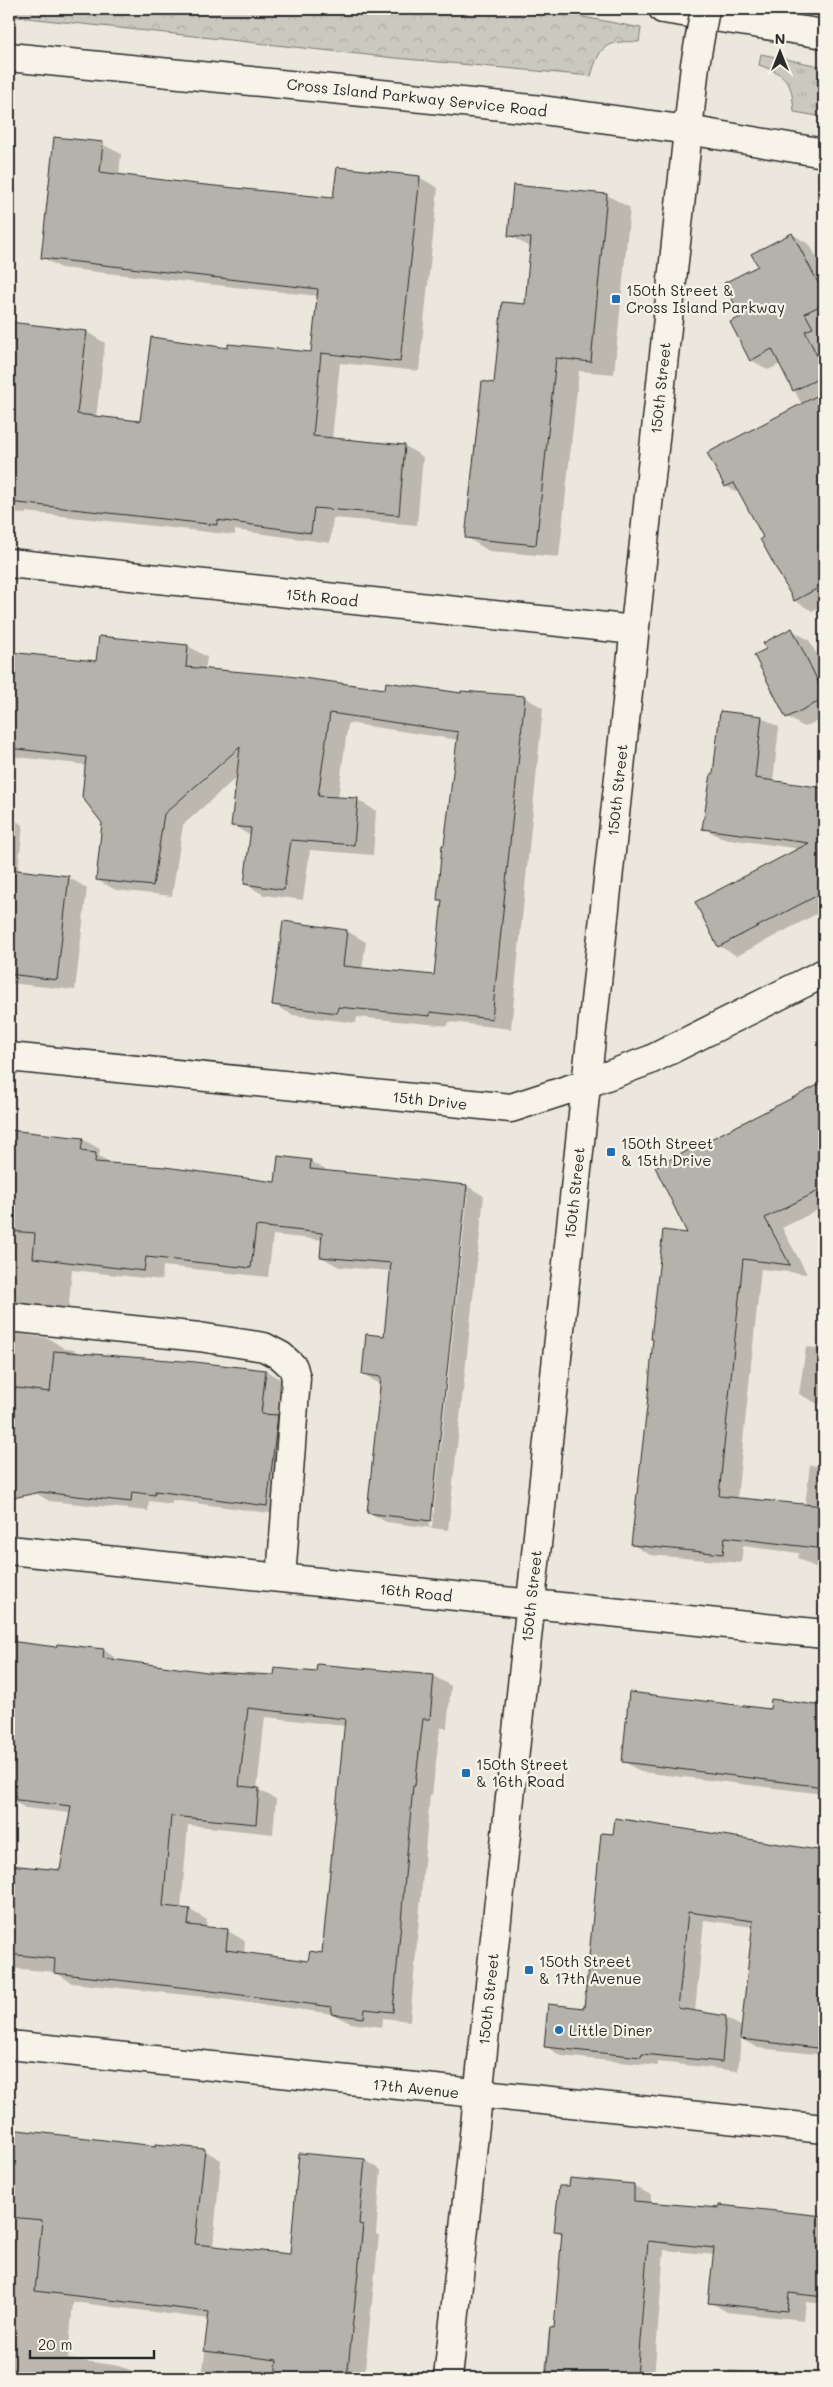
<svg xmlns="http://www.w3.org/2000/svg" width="833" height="2387" font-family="Mali,sans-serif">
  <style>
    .grass { fill: url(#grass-tufts); stroke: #7b7a75 }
    .forest { fill: url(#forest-crowns); stroke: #7b7a75 }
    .shadow { fill: #0003; fill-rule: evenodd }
    .building { fill: #b5b2ab; stroke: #2b2b2b; fill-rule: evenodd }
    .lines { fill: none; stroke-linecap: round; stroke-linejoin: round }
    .minor-casing { stroke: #2b2b2b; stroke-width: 31 }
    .major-casing { stroke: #2b2b2b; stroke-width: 31 }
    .highway-casing { stroke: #2b2b2b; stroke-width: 31 }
    .minor { stroke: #f7f3e8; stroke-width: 28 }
    .major { stroke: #f7f3e8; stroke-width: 28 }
    .highway { stroke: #f7f3e8; stroke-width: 28 }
    .minor-bridge-casing { stroke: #2b2b2b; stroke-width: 31; stroke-linecap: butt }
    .minor-bridge { stroke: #f7f3e8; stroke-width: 28 }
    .poi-dot { fill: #1f6fb2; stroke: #f7f3e8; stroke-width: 2 }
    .labels { text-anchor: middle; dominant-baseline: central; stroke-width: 4.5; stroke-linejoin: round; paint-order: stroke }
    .street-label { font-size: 15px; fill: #2b2b2b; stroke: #f7f3e8 }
    .poi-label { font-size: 15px; fill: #2b2b2b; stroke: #f7f3e8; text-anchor: start }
  </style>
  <defs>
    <pattern id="grass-tufts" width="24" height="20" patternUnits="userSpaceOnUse" patternTransform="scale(1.25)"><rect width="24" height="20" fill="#cbc8bf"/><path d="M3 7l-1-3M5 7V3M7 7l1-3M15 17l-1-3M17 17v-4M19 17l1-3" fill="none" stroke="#aeaca4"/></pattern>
    <pattern id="forest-crowns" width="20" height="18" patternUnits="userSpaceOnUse" patternTransform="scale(1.25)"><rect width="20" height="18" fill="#cbc8bf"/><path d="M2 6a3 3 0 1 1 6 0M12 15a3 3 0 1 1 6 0" fill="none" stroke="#aeaca4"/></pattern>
  </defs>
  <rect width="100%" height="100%" fill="#ebe7dd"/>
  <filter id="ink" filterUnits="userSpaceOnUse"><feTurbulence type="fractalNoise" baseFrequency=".02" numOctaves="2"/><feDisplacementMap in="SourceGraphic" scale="10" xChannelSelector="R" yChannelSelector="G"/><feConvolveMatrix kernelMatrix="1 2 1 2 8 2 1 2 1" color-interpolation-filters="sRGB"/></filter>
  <g filter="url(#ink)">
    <!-- grass -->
    <path class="grass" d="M 761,54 L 824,67 L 824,117 L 794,112 C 792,82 788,75 759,65 Z"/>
    <!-- forest -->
    <path class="forest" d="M 9,9 L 541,9 L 641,28 L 639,42 C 606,40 600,45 591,76 L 395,58 L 9,16 Z"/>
    <!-- shadow -->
    <path class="shadow" d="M 102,144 L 121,154 L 119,176 L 335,199 L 419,177 L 438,188 L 419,371 L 340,363 L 332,439 L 405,446 L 423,457 L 417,525 L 333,518 L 330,543 L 235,530 L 235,535 L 26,512 L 26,514 L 9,513 L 9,413 L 26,415 L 87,332 L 105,343 L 96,418 L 141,423 L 229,349 L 313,353 L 318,296 L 61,268 L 42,257 Z
      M 607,195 L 630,208 L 614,374 L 579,371 L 559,557 L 489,551 L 466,537 L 495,384 L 526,306 L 531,248 L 509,235 Z
      M 792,234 L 810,245 L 824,272 L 824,604 L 812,611 L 795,601 L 743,496 L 726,486 L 802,405 L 781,364 L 768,370 L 751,360 L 743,317 L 759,267 Z
      M 792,630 L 809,640 L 822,664 L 824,663 L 824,718 L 804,727 L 787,717 L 768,650 Z
      M 100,638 L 188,646 L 207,657 L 205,670 L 386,690 L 524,697 L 543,708 L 511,1029 L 449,1022 L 448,1026 L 357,1017 L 356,1023 L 293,1015 L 274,1005 L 347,931 L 366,942 L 362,969 L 435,976 L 443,901 L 438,899 L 459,740 L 348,723 L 338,798 L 358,800 L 376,811 L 373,855 L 310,850 L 303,900 L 264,895 L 245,884 L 251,836 L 232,825 L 238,776 L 183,825 L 172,896 L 116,890 L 97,880 L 103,822 L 87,765 L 9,756 L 9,653 L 97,662 Z
      M 761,717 L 779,727 L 773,782 L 818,789 L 824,786 L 824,910 L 737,956 L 719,946 L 801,849 L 721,838 L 704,828 L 714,776 Z
      M 9,817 L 23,825 L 18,871 L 68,877 L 87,888 L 75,990 L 9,983 Z
      M 824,1083 L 824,1207 L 782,1228 L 807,1274 L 761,1269 L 737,1499 L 805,1505 L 810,1465 L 824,1467 L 824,1569 L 816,1568 L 798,1558 L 799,1553 L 743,1546 L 741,1563 L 650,1555 L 633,1545 L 689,1234 L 656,1168 Z
      M 9,1131 L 82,1139 L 100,1149 L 99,1156 L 114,1165 L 276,1183 L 310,1161 L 327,1171 L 467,1186 L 484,1196 L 448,1530 L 386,1522 L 368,1512 L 380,1384 L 363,1374 L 385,1338 L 392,1271 L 339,1267 L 321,1257 L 323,1240 L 273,1235 L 268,1277 L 163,1266 L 162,1280 L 72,1270 L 68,1315 L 10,1326 L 12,1333 L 48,1338 L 65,1349 L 74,1350 L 82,1355 L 266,1371 L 283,1381 L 279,1418 L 294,1427 L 284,1515 L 172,1500 L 172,1504 L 149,1501 L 148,1511 L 49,1501 L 9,1477 ZM 465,1192 L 468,1192 L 432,1527 L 429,1527 Z
      M 806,1347 L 824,1349 L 824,1405 L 818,1404 L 799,1394 Z
      M 9,1642 L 58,1648 L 58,1645 L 104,1650 L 121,1662 L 207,1673 L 275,1677 L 317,1674 L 318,1666 L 434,1676 L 451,1686 L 447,1728 L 440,1728 L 432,1795 L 430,1795 L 410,2021 L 383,2018 L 382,2027 L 350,2023 L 333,2014 L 206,1997 L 72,1983 L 55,1972 L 9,1968 L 9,1866 L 61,1871 L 71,1813 L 25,1808 L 9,1798 L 15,1740 L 9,1739 ZM 265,1717 L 346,1726 L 323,1954 L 310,1962 L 244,1954 L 245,1941 L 228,1931 L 206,1928 L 207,1920 L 190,1910 L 181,1909 L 188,1825 L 273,1834 L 276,1799 L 257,1789 Z
      M 772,1701 L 824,1706 L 824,1794 L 641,1772 L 623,1761 L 771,1710 Z
      M 616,1819 L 824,1853 L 824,2055 L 758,2048 L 741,2039 L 738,2071 L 658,2062 L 658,2066 L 561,2056 L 545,2046 L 585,2010 ZM 704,1920 L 753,1927 L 742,2027 L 726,2018 L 695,2012 Z
      M 9,2131 L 157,2147 L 204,2150 L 221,2160 L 213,2247 L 291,2255 L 365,2160 L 381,2170 L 376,2234 L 379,2236 L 364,2378 L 202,2378 L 209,2319 L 73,2302 L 68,2359 L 122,2366 L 138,2375 L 138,2378 L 9,2378 Z
      M 634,2186 L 651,2195 L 651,2204 L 821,2217 L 821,2213 L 824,2214 L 824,2304 L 806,2302 L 804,2320 L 727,2312 L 710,2302 L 715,2255 L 664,2250 L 654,2378 L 544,2378 L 549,2328 L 555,2329 L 563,2235 L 556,2230 Z
      M 729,2370 L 767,2373 L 776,2378 L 728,2378 Z"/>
    <!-- building -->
    <path class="building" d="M 54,137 L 103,142 L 100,172 L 196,184 L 333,198 L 337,167 L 420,176 L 400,362 L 321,353 L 313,436 L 405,445 L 399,515 L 314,508 L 311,533 L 217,520 L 217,525 L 9,502 L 9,322 L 87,331 L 77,414 L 140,421 L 151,337 L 228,348 L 228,344 L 311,352 L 318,289 L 41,258 Z
      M 513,185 L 607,194 L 591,362 L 556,358 L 536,545 L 465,538 L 482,381 L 494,383 L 502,302 L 525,304 L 531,238 L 508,236 Z
      M 792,233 L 824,294 L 824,304 L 805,313 L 813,328 L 805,331 L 824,370 L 824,376 L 793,391 L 772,349 L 750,361 L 730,322 L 741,317 L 724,283 L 758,266 L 751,254 Z
      M 824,392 L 824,585 L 794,601 L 760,539 L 763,537 L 734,483 L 725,487 L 707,453 Z
      M 792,628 L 824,694 L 824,699 L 786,718 L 754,655 L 766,649 L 763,643 Z
      M 99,636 L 188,645 L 186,667 L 288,676 L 385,689 L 386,682 L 461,693 L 461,691 L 525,696 L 492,1019 L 430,1012 L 430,1016 L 338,1007 L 337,1013 L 272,1005 L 283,921 L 347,930 L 343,966 L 434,975 L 442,900 L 437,900 L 442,845 L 444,845 L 458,732 L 330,713 L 318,796 L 358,798 L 354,845 L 291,840 L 284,890 L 244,884 L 251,828 L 231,826 L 240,747 L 164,814 L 153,886 L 96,880 L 102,823 L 82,797 L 86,757 L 9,748 L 9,652 L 96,661 Z
      M 720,711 L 762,716 L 755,778 L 824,788 L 824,892 L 718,947 L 695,902 L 809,843 L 702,829 L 711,774 L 713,774 Z
      M 9,869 L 69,876 L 57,980 L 9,974 Z
      M 824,1082 L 824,1188 L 765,1218 L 790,1265 L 743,1259 L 719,1496 L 824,1506 L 824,1549 L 725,1537 L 723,1554 L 631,1545 L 647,1407 L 653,1339 L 651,1339 L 663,1230 L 687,1233 L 655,1167 Z
      M 9,1130 L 83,1138 L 81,1151 L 96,1153 L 95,1162 L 165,1167 L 275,1182 L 278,1156 L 311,1160 L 310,1169 L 467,1185 L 431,1521 L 367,1513 L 381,1377 L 362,1374 L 366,1334 L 384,1336 L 391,1263 L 320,1257 L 322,1233 L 256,1226 L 251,1268 L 146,1257 L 144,1271 L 33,1258 L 35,1233 L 9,1231 Z
      M 54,1351 L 195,1362 L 266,1370 L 261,1414 L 278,1415 L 267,1506 L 155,1491 L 155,1495 L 132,1492 L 131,1502 L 40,1492 L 9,1499 L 9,1387 L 50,1392 Z
      M 9,1641 L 56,1647 L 57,1644 L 104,1649 L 103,1658 L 207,1672 L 274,1675 L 275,1668 L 316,1672 L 317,1664 L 434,1675 L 430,1719 L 423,1719 L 415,1786 L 413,1786 L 393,2012 L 365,2009 L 364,2018 L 331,2014 L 332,2007 L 188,1988 L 54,1973 L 55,1959 L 9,1954 L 9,1865 L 60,1870 L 71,1806 L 9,1799 L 9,1777 L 14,1733 L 9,1732 ZM 248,1708 L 345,1719 L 322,1953 L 310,1951 L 308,1961 L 226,1950 L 228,1929 L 188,1925 L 190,1909 L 163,1906 L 171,1816 L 256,1824 L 259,1788 L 239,1786 Z
      M 629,1692 L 770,1709 L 771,1699 L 824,1706 L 824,1787 L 622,1762 Z
      M 615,1818 L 824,1851 L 824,1984 L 817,2048 L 740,2039 L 753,1921 L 688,1912 L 678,2008 L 726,2016 L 722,2062 L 642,2054 L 641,2057 L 544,2047 L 548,2004 L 584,2008 L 601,1833 L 613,1834 Z
      M 9,2129 L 156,2146 L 156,2144 L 205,2149 L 195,2244 L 290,2254 L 299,2153 L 365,2159 L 359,2224 L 363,2225 L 347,2378 L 275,2378 L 277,2360 L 204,2351 L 209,2312 L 35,2291 L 42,2220 L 9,2217 Z
      M 570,2178 L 634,2184 L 634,2201 L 719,2208 L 719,2205 L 824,2216 L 824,2297 L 789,2293 L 787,2311 L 708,2303 L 714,2248 L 648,2241 L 637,2378 L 546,2378 L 550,2327 L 554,2328 L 562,2232 L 554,2231 L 559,2186 L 569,2186 Z"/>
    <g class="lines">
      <!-- minor casing -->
      <g class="minor-casing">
        <path id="minor" d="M 9,563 L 634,630
          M 9,1057 L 511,1108 L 585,1084 L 650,1060 L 824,973
          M 9,1317 L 199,1337 L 264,1347 L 281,1356 L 293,1367 L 296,1378 L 281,1578
          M 9,1550 L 824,1634
          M 9,2045 L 824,2129
          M 448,2378 L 695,65"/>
      </g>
      <!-- major casing -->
      <g class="major-casing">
        <path id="major" d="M 9,57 L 542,110 L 688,130 L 824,153"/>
      </g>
      <!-- highway casing -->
      <g class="highway-casing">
        <path id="highway" d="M 663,9 L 824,34"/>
      </g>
      <!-- minor -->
      <use href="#minor" class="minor"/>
      <!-- major -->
      <use href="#major" class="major"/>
      <!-- highway -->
      <use href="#highway" class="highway"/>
      <!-- minor-bridge casing -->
      <g class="minor-bridge-casing">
        <path id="minor-bridge" d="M 695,65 L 705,9"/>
      </g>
      <!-- minor-bridge -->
      <use href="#minor-bridge" class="minor-bridge"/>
    </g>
  </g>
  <!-- markers -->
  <g class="poi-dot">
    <rect x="611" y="294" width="10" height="10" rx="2.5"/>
    <rect x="606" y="1147" width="10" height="10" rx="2.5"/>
    <rect x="461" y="1768" width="10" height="10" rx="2.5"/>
    <rect x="524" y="1965" width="10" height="10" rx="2.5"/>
    <circle cx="559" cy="2030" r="5"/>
  </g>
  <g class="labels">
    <!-- street labels -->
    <g class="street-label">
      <text transform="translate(417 97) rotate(6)">Cross Island Parkway Service Road</text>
      <text transform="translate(660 388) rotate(-84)">150th Street</text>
      <text transform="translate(322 597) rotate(6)">15th Road</text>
      <text transform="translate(617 790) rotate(-84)">150th Street</text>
      <text transform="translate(430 1100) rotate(6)">15th Drive</text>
      <text transform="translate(574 1193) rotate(-84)">150th Street</text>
      <text transform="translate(416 1592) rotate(6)">16th Road</text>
      <text transform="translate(531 1596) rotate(-84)">150th Street</text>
      <text transform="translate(488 1999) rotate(-84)">150th Street</text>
      <text transform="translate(416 2088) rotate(6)">17th Avenue</text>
    </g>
    <!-- poi labels -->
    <g class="poi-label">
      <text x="626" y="290">150th Street &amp;<tspan x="626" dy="17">Cross Island Parkway</tspan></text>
      <text x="621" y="1143">150th Street<tspan x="621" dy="17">&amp; 15th Drive</tspan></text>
      <text x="476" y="1764">150th Street<tspan x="476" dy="17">&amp; 16th Road</tspan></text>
      <text x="539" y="1961">150th Street<tspan x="539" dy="17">&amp; 17th Avenue</tspan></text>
      <text x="569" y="2030">Little Diner</text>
    </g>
  </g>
  <!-- margin -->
  <rect width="833" height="2387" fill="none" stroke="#f7f3e8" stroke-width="30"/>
  <rect x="15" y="15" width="803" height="2357" fill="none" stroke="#2b2b2b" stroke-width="2" filter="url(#ink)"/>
  <!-- north arrow -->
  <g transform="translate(780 52)" stroke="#f7f3e8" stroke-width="4" paint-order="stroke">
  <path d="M0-4L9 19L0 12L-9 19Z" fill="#2b2b2b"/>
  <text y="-8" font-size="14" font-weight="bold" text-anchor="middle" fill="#2b2b2b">N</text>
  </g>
  <!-- scale -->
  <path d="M30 2350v8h124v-8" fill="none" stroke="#2b2b2b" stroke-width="2.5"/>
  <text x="38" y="2350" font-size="15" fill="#2b2b2b" stroke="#f7f3e8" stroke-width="4" paint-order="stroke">20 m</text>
</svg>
